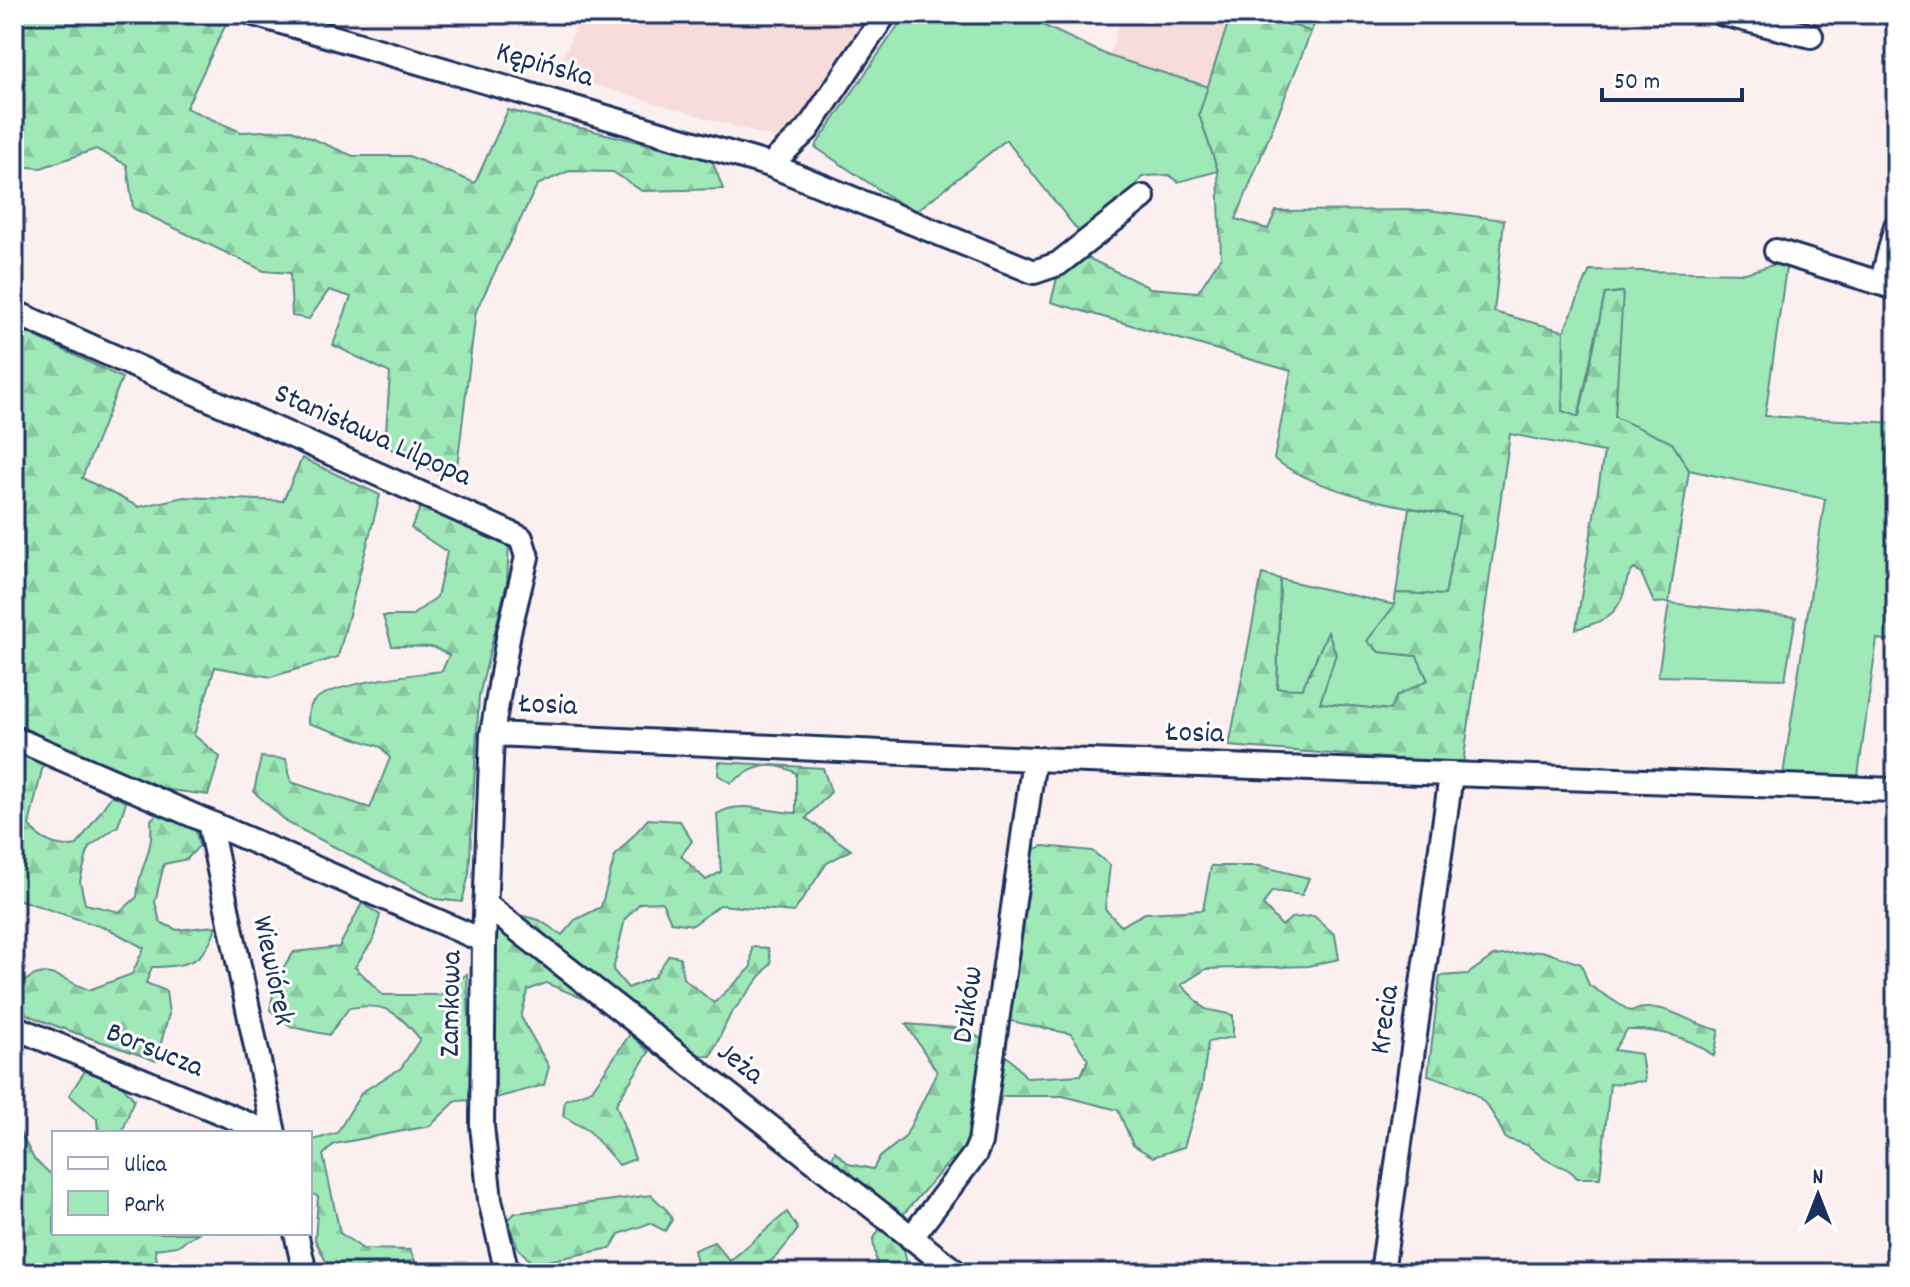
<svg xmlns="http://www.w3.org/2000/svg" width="1910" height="1287" font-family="Dekko,sans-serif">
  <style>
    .built { fill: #f7dcdb }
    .green { fill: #9fe8b7; stroke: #5d8c8a; stroke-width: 2 }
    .forest { fill: url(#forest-firs); stroke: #5d8c8a; stroke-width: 2 }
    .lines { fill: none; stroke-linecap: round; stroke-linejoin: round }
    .street-casing { stroke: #1b2f5e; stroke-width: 28 }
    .street { stroke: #fff; stroke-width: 22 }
    .labels { text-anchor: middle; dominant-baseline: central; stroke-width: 6; stroke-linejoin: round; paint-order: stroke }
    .street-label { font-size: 30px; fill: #1b2f5e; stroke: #fff }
  </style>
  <defs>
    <pattern id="forest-firs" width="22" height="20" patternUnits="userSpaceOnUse" patternTransform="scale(2)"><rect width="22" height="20" fill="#9fe8b7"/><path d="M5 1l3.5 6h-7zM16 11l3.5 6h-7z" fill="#88c7a0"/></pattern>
  </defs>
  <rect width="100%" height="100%" fill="#fbefef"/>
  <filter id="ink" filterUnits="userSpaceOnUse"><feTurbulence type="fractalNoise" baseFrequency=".0125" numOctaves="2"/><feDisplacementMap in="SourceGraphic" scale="16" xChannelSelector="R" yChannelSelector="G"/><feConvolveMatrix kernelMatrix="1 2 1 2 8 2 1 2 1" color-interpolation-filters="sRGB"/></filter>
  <g filter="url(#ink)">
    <!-- built -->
    <path class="built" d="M 583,14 L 868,14 L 784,141 L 555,73 Z
      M 1122,14 L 1231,14 L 1209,87 L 1109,56 Z"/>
    <!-- green -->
    <path class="green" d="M 906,14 L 1019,14 L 1109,56 L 1209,87 L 1199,114 L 1218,171 L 1178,182 L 1169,175 L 1143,176 L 1127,196 L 1079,232 L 1006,140 L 914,213 L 815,147 Z
      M 1264,14 L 1318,14 L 1311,32 Z
      M 1787,261 L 1765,416 L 1896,423 L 1896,642 L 1877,639 L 1858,776 L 1783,775 L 1825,499 L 1689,470 L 1672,443 L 1614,417 L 1622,292 L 1605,294 L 1578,417 L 1562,411 L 1564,331 L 1590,270 L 1745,273 Z
      M 1409,508 L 1461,516 L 1445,595 L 1396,593 Z
      M 1280,579 L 1395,605 L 1379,652 L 1417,656 L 1428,680 L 1397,696 L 1390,710 L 1320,703 L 1335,654 L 1302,689 L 1277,689 Z
      M 1669,603 L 1796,617 L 1785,679 L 1658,676 Z"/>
    <!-- forest -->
    <path class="forest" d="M 14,14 L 203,14 L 227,22 L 186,108 L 241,132 L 292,130 L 353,156 L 409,156 L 475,183 L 508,110 L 712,160 L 723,189 L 642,191 L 613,172 L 569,171 L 537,185 L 476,311 L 457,467 L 438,474 L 385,446 L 390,373 L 333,345 L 351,297 L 329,290 L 309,319 L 292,316 L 290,273 L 264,271 L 133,208 L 127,165 L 96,149 L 41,168 L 14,166 Z
      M 1231,14 L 1264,14 L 1311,32 L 1236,219 L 1268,229 L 1276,211 L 1428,210 L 1504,220 L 1494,312 L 1564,331 L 1562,411 L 1579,417 L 1605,294 L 1623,292 L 1615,417 L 1672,443 L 1689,470 L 1669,602 L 1654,603 L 1641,573 L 1634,569 C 1627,575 1626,583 1624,592 C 1617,617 1599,623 1576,629 L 1604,452 L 1510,434 L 1463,764 L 1229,746 L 1262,574 L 1280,579 L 1277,688 L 1302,689 L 1328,632 L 1336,654 L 1320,703 L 1390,710 L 1397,696 L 1428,680 L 1417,656 L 1379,652 L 1367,641 L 1394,606 L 1396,593 L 1445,595 L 1460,516 C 1402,507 1322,494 1274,459 L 1291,371 L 1051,302 L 1057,278 L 1084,256 L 1150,288 L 1198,292 L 1221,257 L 1218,171 L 1199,114 Z
      M 14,326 L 122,378 L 82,478 L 139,507 L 184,497 L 283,501 L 302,458 L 380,495 L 338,657 L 271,677 L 215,667 L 194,735 L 220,757 L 208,795 L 162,789 L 14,725 Z
      M 421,506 L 509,544 L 507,582 L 479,696 L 469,874 L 462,902 L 435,899 L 288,823 L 254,792 L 261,757 L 286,759 L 291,782 L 370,808 L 390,758 L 381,747 L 308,723 C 308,714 308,707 315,700 C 332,683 416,674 442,671 L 449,655 L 433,647 L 392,646 L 383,616 L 411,616 L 437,597 L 447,552 L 411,528 Z
      M 14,746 L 31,754 L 43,765 L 29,825 C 38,840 60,849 77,845 L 112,795 L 126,802 L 118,826 L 89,847 L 80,881 L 85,904 L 120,912 L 137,897 C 139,863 154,856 151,820 L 161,810 L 196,831 L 199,846 L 187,859 L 164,864 L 155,902 L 160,922 L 177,930 L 216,926 C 206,963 186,967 152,967 L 146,983 L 166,991 L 169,1014 L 156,1061 C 113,1044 69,1033 26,1014 L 16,990 C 42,960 57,977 89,990 L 132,974 L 144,948 L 111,930 L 14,898 L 14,810 L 20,784 L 14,781 Z
      M 719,762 L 823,768 L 831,792 L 806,818 L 851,850 L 827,863 L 794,912 L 720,905 L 693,925 L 671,922 L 662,902 L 640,903 L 625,919 L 613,970 L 628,988 L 654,977 L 669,955 L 680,957 L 683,978 L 714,1003 L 751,968 L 752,947 L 768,948 L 771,963 L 730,1015 L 711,1056 L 692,1055 L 515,914 L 539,920 L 562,935 L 575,920 L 601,907 L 615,856 L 648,819 L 680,821 L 692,841 L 681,856 L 706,880 L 721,872 L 717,814 C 742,799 770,813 796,813 L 796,773 C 770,759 752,767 731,783 L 718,775 Z
      M 1043,846 L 1092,851 L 1110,865 L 1105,909 L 1121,926 L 1145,913 L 1203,910 L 1211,866 L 1260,866 L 1309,878 L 1302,895 L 1272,891 L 1263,905 L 1282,926 L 1291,918 L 1314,916 L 1335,935 L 1339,959 L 1308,966 L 1206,969 L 1181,985 L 1205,1009 L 1233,1015 L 1233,1037 L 1208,1042 L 1202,1087 L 1184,1147 L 1153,1157 L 1133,1145 L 1118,1110 L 1063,1096 L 1002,1096 L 991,1133 L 949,1162 L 900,1218 L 831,1161 L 835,1151 L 849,1164 L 873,1169 L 879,1158 L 905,1137 L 937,1072 L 906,1024 L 966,1029 L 1010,1059 L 1027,1078 L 1081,1075 L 1088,1060 L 1071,1034 L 1006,1020 L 1027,852 Z
      M 362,903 L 380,915 L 373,940 L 355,967 L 383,995 L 440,995 L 467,974 L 472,1100 L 456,1101 L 430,1126 L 334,1144 L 323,1155 L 340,1233 L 363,1249 L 410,1250 L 415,1261 L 369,1266 L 356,1273 L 332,1273 L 315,1240 L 318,1197 L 310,1192 L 310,1141 L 337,1133 L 362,1092 L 401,1068 L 420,1039 C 397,1011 385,1002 349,1008 L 329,1035 L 292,1027 L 270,1010 L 276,979 L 294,952 L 339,947 Z
      M 494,928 L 604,1007 L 546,983 L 528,990 L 521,1017 L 549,1067 L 544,1085 L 496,1098 Z
      M 1542,951 L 1581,964 L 1589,985 L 1630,1011 C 1668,999 1683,1023 1719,1030 L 1714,1056 C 1690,1037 1658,1029 1627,1030 L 1614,1050 L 1641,1054 L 1645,1081 L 1610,1084 L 1600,1178 L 1577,1178 C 1567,1165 1557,1167 1545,1159 C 1526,1145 1532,1145 1506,1139 C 1483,1092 1477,1091 1428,1075 L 1440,976 L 1468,974 L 1493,956 Z
      M 630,1034 L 649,1052 L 616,1104 L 635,1159 L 619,1165 L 589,1131 L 563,1116 L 565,1100 L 592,1090 Z
      M 85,1071 L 117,1080 L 134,1099 L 122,1133 L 98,1133 L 97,1119 L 69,1095 Z
      M 14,1121 L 34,1159 L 54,1177 L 54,1233 L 198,1233 L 177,1246 L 155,1249 L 157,1262 L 181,1273 L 14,1273 Z
      M 651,1195 L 668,1211 L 672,1220 L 665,1231 L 650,1223 L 619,1234 L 611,1248 L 533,1264 L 518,1248 L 507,1221 L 515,1213 Z
      M 787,1212 L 798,1229 C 764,1278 754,1273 699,1273 L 694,1250 L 714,1242 L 730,1261 Z
      M 882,1225 L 904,1250 L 909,1273 L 873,1273 L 877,1265 L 873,1240 Z"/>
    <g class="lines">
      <!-- street casing -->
      <g class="street-casing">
        <path id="street" d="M 254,14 L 770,165 L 808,129 L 885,14
          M 1723,14 L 1811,36
          M 770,165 L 1034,272 L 1058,264 L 1143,197
          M 1776,251 L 1896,288
          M 1882,281 L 1896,226
          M 14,312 L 521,538 L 527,557 L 509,632 L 492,734 L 484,941 L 482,1126 L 490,1200 L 507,1273
          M 492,734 L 1034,759 L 1896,790
          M 14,738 L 484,941
          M 209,822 L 274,1133
          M 485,904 L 957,1273
          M 14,1027 L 270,1133
          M 296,1233 L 305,1273
          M 911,1238 L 975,1154 L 980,1142 L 1034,759
          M 1382,1273 L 1451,775"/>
      </g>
      <!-- street -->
      <use href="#street" class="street"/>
    </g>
  </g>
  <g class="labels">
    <!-- street labels -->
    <g class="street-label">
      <text transform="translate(544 67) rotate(16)">Kępińska</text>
      <text transform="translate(372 437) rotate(24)">Stanisława Lilpopa</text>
      <text transform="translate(548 707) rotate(3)">Łosia</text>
      <text transform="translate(1195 735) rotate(2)">Łosia</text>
      <text transform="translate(271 971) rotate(78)">Wiewiórek</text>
      <text transform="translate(453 1004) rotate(-89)">Zamkowa</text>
      <text transform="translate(970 1005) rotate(-82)">Dzików</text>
      <text transform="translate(1387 1020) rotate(-82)">Krecia</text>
      <text transform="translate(154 1052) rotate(22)">Borsucza</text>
      <text transform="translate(739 1065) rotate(38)">Jeża</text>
    </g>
  </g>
  <!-- margin -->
  <rect width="1910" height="1287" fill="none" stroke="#fff" stroke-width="48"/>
  <rect x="24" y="24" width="1862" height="1239" fill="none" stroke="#1b2f5e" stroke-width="3" filter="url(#ink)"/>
  <!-- legend -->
  <rect x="52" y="1131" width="260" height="104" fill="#ffffff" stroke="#a4acbf" stroke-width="2"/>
  <rect x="68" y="1157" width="40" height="12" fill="#ffffff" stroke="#a4acbf" stroke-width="2"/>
  <text x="124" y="1171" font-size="24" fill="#1b2f5e">Ulica</text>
  <rect x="68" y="1191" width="40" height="24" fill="#9fe8b7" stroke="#a4acbf" stroke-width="2"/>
  <text x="124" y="1211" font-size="24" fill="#1b2f5e">Park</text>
  <!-- north arrow -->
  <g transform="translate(1818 1195)" stroke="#ffffff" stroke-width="6" paint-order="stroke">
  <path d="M0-6L14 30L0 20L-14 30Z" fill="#1b2f5e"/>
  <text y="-12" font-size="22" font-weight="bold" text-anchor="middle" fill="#1b2f5e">N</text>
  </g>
  <!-- scale -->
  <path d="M1602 88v12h140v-12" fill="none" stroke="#1b2f5e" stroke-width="4"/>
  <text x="1614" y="88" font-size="24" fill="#1b2f5e" stroke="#ffffff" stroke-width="6" paint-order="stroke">50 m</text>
</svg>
